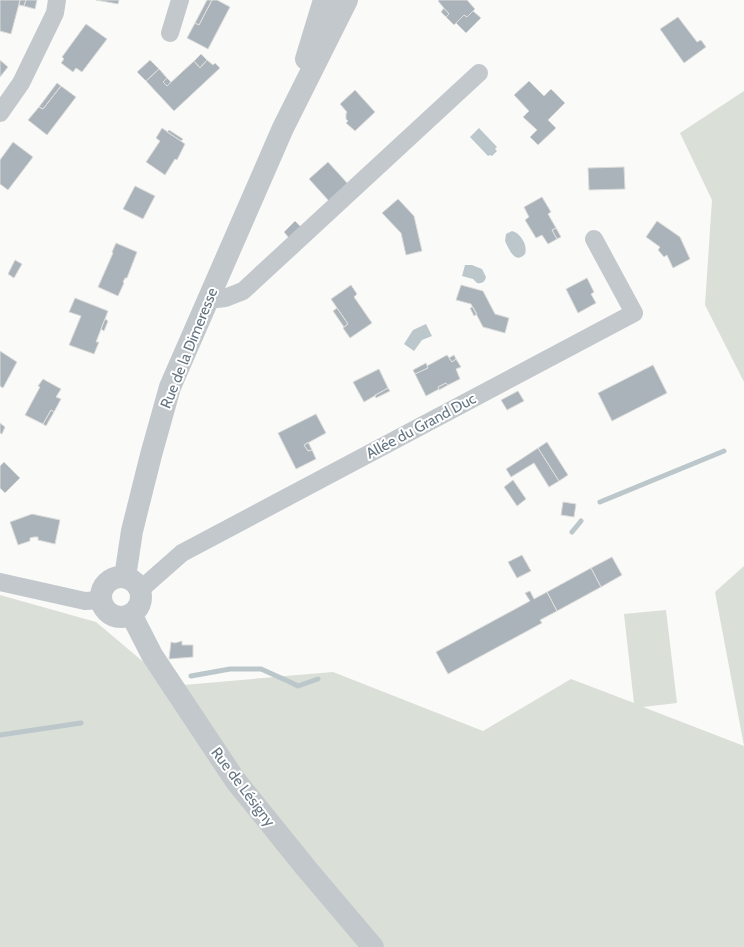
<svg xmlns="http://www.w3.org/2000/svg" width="744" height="947" font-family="Cabin,sans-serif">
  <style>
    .green { fill: #dadfd7 }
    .water { fill: #bbc7cb }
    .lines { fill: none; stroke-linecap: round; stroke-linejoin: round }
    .stream { stroke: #bbc7cb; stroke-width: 5 }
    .building { fill: #aab3b9; stroke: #dcdcda }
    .minor { stroke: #c3c8cc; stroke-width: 18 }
    .tertiary { stroke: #c3c8cc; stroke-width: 22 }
    .labels { text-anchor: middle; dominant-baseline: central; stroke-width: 4; stroke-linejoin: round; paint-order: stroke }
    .street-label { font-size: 15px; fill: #657683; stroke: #fff }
  </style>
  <rect width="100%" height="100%" fill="#fafaf8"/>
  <!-- green -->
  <path class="green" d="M 744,91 L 744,382 L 705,305 L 712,200 L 680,133 Z
    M 744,566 L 744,947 L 0,947 L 0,595 L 96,622 L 172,686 L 333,672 L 483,731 L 571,679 L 634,703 L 624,614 L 666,610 L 677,703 L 643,707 L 744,746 L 715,592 Z"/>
  <!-- water -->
  <path class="water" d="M 479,128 L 497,147 L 495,149 L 497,151 L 492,156 L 490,155 L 488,156 L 470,137 Z
    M 512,231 C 521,233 528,246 525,254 C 515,265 509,249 505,241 L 506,234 Z
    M 465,265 L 472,265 L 482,269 L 486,277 C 485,282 482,284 477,283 L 473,279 L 462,276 Z
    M 426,324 L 432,336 L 422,340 L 414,351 L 404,344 L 413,330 Z"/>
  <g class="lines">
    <!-- stream -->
    <path class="stream" d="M 600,502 L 724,451
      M 572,532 L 581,521
      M 191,676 L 230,669 L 261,669 L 290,682 L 298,686 L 318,679
      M 0,735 L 81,723"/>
  </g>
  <!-- building -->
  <path class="building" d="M 0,0 L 20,0 L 11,34 L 0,31 Z
    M 20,0 L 26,0 L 24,6 L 19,5 Z
    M 26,0 L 37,0 L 35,9 L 24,6 Z
    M 96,0 L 119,0 L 118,4 Z
    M 207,0 L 212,0 L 199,25 L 195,23 Z
    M 212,0 L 217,0 L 230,7 L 208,49 L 187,38 L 195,23 L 199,25 Z
    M 439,0 L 467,0 L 475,9 L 467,17 L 464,15 L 454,25 L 446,17 L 449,14 L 438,1 Z
    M 444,8 L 449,14 L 446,17 L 441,12 Z
    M 473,11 L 481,18 L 466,33 L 456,23 L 464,15 L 467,17 Z
    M 678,17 L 697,42 L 701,40 L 706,47 L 684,63 L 660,29 Z
    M 86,24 L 107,39 L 82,72 L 76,68 L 73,72 L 61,63 L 64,59 L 62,57 Z
    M 201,54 L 207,60 L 200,68 L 194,61 Z
    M 0,60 L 8,67 L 0,77 Z
    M 150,60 L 159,69 L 146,81 L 137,72 Z
    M 207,60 L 213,65 L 215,63 L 220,68 L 174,111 L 146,81 L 159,69 L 167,78 L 163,82 L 167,86 L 194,61 L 200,68 Z
    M 167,78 L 171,82 L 167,86 L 163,82 Z
    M 529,81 L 544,96 L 551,89 L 565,103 L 548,120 L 556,128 L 538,145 L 530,137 L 537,130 L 523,117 L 529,111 L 514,95 Z
    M 57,83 L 61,86 L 43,109 L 39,107 Z
    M 61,86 L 76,97 L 47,135 L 28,120 L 39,107 L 43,109 Z
    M 355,90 L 375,112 L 355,131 L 346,123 L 348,121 L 346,119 L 346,114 L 347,112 L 340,104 Z
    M 162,128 L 185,144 L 177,160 L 175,159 L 165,175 L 146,162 L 160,141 L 156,138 Z
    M 169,130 L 183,139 L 181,141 L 167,132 Z
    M 13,142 L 33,157 L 8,190 L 0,184 L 0,160 Z
    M 328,162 L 348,184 L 329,201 L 309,179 Z
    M 624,167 L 625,189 L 589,190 L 588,168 Z
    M 135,186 L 155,196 L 143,219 L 123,209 Z
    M 542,197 L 551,212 L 548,214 L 556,228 L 552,230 L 557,239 L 548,244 L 542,235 L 536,238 L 525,220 L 529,217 L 524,207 Z
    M 398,199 L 414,216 L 422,251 L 406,255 L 401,233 L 382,213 Z
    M 295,221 L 301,227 L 289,238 L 284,232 Z
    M 657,221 L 680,237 L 690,259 L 673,268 L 667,255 L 664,257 L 658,250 L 660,247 L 646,237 Z
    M 556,228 L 561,237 L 557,239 L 552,230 Z
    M 116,243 L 137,252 L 127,278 L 125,278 L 123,282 L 124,283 L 118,296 L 98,287 L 113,253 L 112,252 Z
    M 15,260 L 22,264 L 14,278 L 8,274 Z
    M 587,278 L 594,292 L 591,294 L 596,303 L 578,313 L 566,289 Z
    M 351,285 L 357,294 L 354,297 L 372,323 L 350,338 L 343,328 L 348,324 L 331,299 Z
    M 461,285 L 483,291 L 495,314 L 509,318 L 505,333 L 483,327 L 471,304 L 456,300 Z
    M 75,298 L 108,311 L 96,342 L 99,342 L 94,354 L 69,345 L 81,316 L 69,312 Z
    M 473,307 L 477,314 L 474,316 L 470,308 Z
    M 337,308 L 348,324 L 344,327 L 333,311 Z
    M 105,319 L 108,321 L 104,331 L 101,329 Z
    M 0,351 L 17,362 L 3,388 L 0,386 Z
    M 447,355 L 452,362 L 456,359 L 461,367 L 456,369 L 460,379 L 448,385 L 446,383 L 438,387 L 439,389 L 426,396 L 415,374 L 428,368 L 427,366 Z
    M 454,355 L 456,359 L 452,362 L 449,358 Z
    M 426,363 L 428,368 L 415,374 L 413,370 Z
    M 653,365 L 667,393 L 612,421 L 598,393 Z
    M 379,369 L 388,388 L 364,402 L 353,382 Z
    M 43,379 L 61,389 L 56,397 L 61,399 L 54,412 L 51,410 L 43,424 L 25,415 L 40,387 L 38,386 Z
    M 446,383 L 448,385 L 439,390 L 438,387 Z
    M 388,388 L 390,391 L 376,398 L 375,395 Z
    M 518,391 L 524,401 L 507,410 L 501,400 Z
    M 51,410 L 54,412 L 46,426 L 43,424 Z
    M 316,414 L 326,433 L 304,445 L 308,451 L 312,450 L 316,459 L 296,469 L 278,433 Z
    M 0,423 L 5,427 L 2,434 L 0,433 Z
    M 308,442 L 312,450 L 308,451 L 304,445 Z
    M 547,442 L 568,475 L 559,481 L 538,448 Z
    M 538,448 L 559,481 L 549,487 L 534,463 L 511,477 L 506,469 Z
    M 4,462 L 20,478 L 5,493 L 0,488 L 0,466 Z
    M 513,480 L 526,499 L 517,506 L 504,487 Z
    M 563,502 L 576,504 L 574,517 L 561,515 Z
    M 32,514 L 60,520 L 55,544 L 38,540 L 38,537 L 34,537 L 30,538 L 30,541 L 18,545 L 10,522 Z
    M 522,555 L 531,571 L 517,578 L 508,562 Z
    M 612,557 L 622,575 L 601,587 L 591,568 Z
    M 591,568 L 601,587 L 557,611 L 547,592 Z
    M 530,591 L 534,599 L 547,592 L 557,611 L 540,620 L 542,623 L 448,674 L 436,652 L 530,601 L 525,593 Z
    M 182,641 L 182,645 L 193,645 L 193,657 L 169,659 L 171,642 L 175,643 Z"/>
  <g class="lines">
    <!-- minor -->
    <path class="minor" d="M 170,33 L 180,0
      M 0,113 L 21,83 L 55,13 L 57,0
      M 208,300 L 225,298 L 243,291 L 479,73
      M 0,582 L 85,601 L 102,600
      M 140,590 L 182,553 L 634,313 L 594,239"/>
    <!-- tertiary -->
    <path class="tertiary" d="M 306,59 L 324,0
      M 125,577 L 132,531 L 151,455 L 170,387 L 283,128 L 347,0
      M101 597a20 20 0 1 1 40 0a20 20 0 1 1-40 0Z
      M 131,614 L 152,655 L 235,780 L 306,868 L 373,947"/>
  </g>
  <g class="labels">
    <!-- street labels -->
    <g class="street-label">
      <text transform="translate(189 348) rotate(-68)">Rue de la Dimeresse</text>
      <text transform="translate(421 426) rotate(-28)">Allée du Grand Duc</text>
      <text transform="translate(243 787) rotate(53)">Rue de Lésigny</text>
    </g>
  </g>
</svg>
